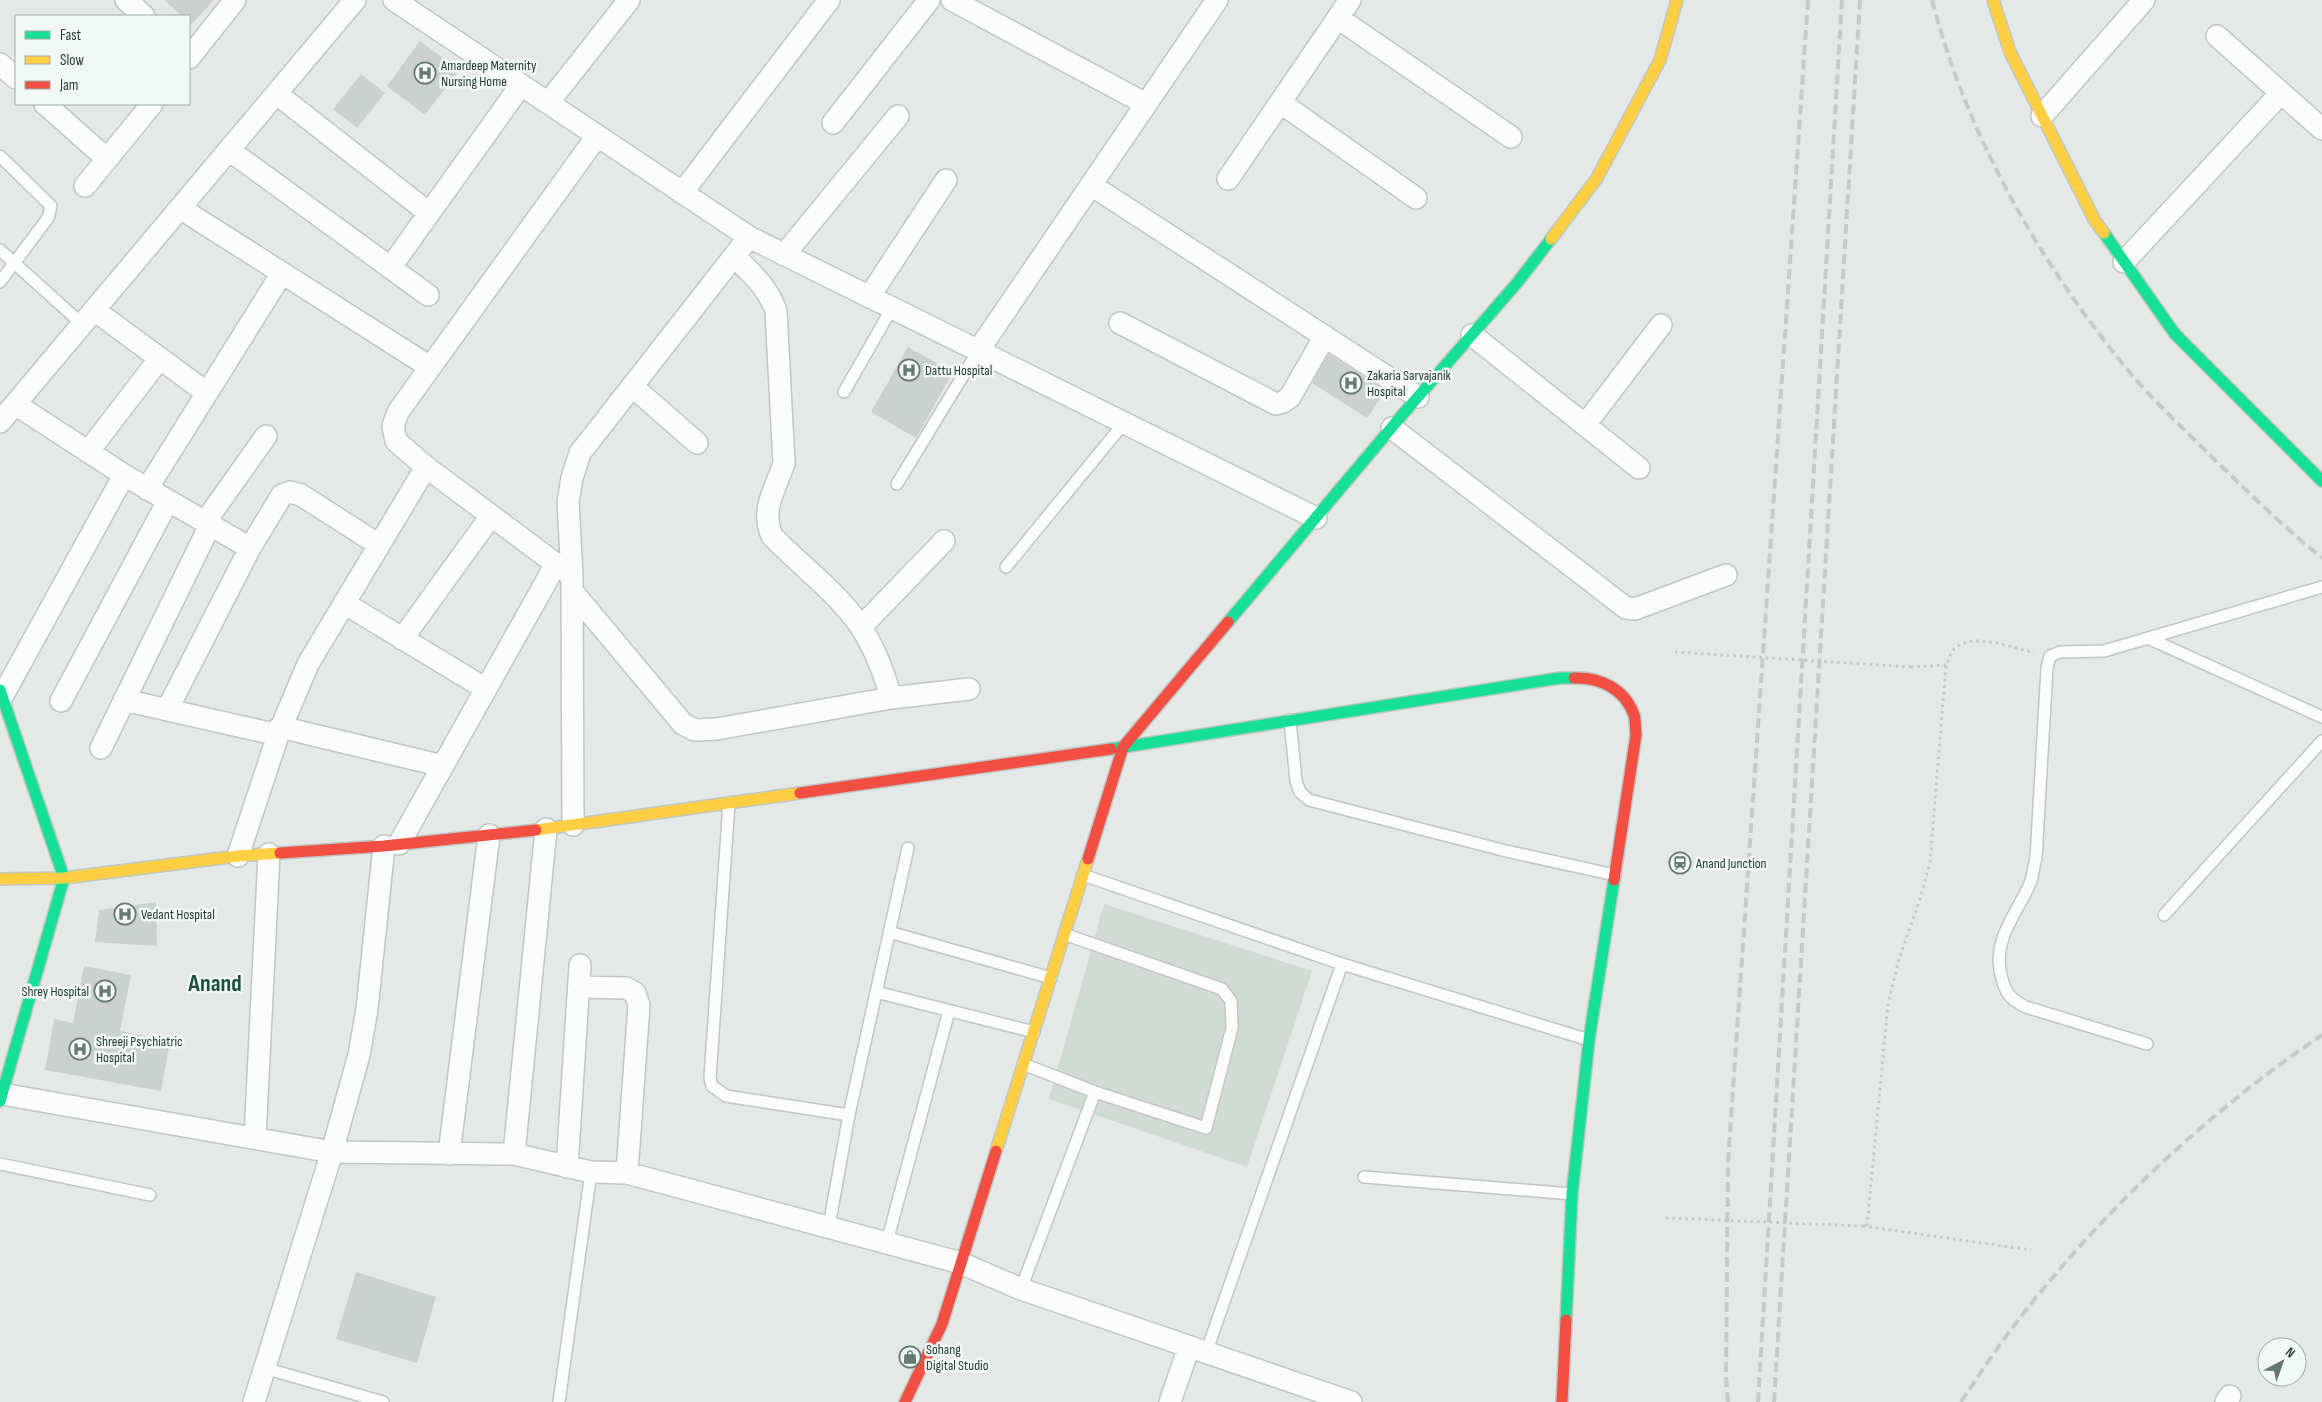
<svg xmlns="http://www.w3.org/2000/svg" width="2322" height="1402" font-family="'Sofia Sans Condensed',sans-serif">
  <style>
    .built { fill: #d1dbd6 }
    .building { fill: #cbd1ce }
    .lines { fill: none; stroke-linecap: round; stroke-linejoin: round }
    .lane-casing { stroke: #c1c6c4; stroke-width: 14 }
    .street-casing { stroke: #c1c6c4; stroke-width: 24 }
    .fast-casing { stroke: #bfc7c4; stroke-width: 14 }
    .slow-casing { stroke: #bfc7c4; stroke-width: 14 }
    .jam-casing { stroke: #bfc7c4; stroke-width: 14 }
    .path { stroke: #c1c9c5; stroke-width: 3; stroke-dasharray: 2.5 4; stroke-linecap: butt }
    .lane { stroke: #fbfcfb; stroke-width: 11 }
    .street { stroke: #fbfcfb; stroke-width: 21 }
    .fast { stroke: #16e098; stroke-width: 11 }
    .slow { stroke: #ffcf43; stroke-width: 11 }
    .jam { stroke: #f24e42; stroke-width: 11 }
    .rail { stroke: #c7cac9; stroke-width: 4; stroke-dasharray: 10 5; stroke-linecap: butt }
    .path-bridge { stroke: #c1c9c5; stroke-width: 3; stroke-dasharray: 2.5 4; stroke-linecap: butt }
    .labels { text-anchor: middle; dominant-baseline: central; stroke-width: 5; stroke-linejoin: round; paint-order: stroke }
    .poi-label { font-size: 14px; fill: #213d34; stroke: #f2f8f5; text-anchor: start }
    .town-label { font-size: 24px; font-weight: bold; fill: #1d4f40; stroke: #f2f8f5 }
  </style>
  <rect width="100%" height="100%" fill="#e4e9e7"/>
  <!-- built -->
  <path class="built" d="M 1104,904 L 1312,971 L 1247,1167 L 1049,1099 Z"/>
  <!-- building -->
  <path class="building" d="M 164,0 L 214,0 L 191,25 L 189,23 L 189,16 L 182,16 Z
    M 420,41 L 459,70 L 425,115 L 387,86 Z
    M 361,74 L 385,93 L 357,128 L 333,109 Z
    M 908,347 L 953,372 L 916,438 L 871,412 Z
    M 1329,354 L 1386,391 L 1367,418 L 1312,383 Z
    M 156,902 L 157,946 L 95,942 L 99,910 Z
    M 84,966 L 131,975 L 120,1031 L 170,1041 L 161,1091 L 45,1070 L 54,1019 L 73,1023 Z
    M 356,1272 L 436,1297 L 417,1363 L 336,1339 Z"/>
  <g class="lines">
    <!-- lane casing -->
    <g class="lane-casing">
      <path id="lane" d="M 0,156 L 51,206 L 48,218 L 0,282
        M 0,250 L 82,324
        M 844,392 L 892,308
        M 897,484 L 978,351
        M 1006,567 L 1124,423
        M 2150,639 L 2322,717
        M 1290,720 L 1296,781 L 1300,792 L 1309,800 L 1506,851 L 1615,875
        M 729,803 L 710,1078 L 712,1086 L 726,1096 L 849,1115
        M 1083,875 L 1342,964 L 1589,1040
        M 2164,915 L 2322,741
        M 889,932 L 1051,978
        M 876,992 L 1034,1032
        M 2147,1044 L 2026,1007 C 2010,999 2005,993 2001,975 C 1992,938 2018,913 2031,881 C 2033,874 2034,865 2036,858 L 2047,668 L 2050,656 L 2060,652 L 2104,651 L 2322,587
        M 1023,1064 L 1095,1092 L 1206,1128 L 1232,1028 L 1231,1001 L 1222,989 L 1064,934
        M 0,1164 L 150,1195
        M 1364,1177 L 1572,1194
        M 829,1226 L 849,1115 L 908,848
        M 887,1242 L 949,1011
        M 1021,1289 L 1095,1092
        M 1206,1353 L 1342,964
        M 264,1368 L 383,1402
        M 559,1402 L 591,1172"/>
    </g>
    <!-- street casing -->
    <g class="street-casing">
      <path id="street" d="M 126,0 L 144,16
        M 394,0 L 749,237 L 1316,518
        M 952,0 L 1146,104
        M 1338,18 L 1511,137
        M 2217,36 L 2322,129
        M 189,58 L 235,0
        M 0,64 L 16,78
        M 277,94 L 429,213
        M 548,103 L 629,0
        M 1281,103 L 1416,198
        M 45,104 L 107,159
        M 2042,116 L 2144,0
        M 833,123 L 929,0
        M 229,150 L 428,295
        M 1228,179 L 1350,0
        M 1091,185 L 1418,397
        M 85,186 L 152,104
        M 682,193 L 829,0
        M 180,208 L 430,367
        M 784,255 L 898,116
        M 734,256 C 751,273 768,287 776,311 L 784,463 C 776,489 760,509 772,536 C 802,567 846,599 867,637 C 878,657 885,676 891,698
        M 2124,262 L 2281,93
        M 390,268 L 521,85
        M 869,297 L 946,180
        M 94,310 L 207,393
        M 1120,323 L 1276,404 L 1283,402 L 1290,397 L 1325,336
        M 1472,335 L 1639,468
        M 978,351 L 1217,0
        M 632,386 L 697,443
        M 15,404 L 124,475 L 250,548
        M 0,422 L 355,0
        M 1585,425 L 1661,325
        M 1392,428 L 1626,608 L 1635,609 L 1726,575
        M 88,452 L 160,358
        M 147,489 L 282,273
        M 205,522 L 266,436
        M 572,576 L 426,467 L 396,441 L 393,426 L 398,412 L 597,136
        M 572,591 L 683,724 L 695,730 L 717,729 L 891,698 L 969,689
        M 344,603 L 486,689
        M 861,627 L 944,541
        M 402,639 L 491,516
        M 2,697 L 124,475
        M 124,700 L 278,735
        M 61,701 L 168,501
        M 167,710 L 250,548 L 282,495 L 290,492 L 301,495 L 379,545
        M 280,727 L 443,766
        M 101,748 L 210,525
        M 573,825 L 572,576 L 568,502 L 572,478 L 580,453 L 749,237
        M 399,844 L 556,564
        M 238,856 L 278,735 L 308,664 L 426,467
        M 579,987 L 626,988 L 635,993 L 639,1005 L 627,1173
        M 2,1094 L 332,1152 L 514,1154 L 591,1172 L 627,1173 L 961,1263 L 1021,1289 L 1351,1402
        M 255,1138 L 269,854
        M 449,1154 L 489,835
        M 514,1154 L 546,829
        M 567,1167 L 580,965
        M 254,1402 L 332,1152 L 359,1055 L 367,1009 L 384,846
        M 1170,1402 L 1189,1347
        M 2226,1402 L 2230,1396"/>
    </g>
    <!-- fast casing -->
    <g class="fast-casing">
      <path id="fast" d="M 2104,233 L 2175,334 L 2322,481
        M 1228,622 L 1403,414 L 1517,283 L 1551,239
        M 0,690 L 64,878 L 0,1101
        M 1111,749 L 1560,678 L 1574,678
        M 1566,1320 L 1572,1194 L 1589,1040 L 1614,880"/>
    </g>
    <!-- slow casing -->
    <g class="slow-casing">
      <path id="slow" d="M 1993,0 L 2010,52 L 2095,221 L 2104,233
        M 1551,239 L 1597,178 L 1660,60 L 1677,0
        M 536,830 L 800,793
        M 0,879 L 64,878 L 238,856 L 280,853
        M 996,1151 L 1088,859"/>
    </g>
    <!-- jam casing -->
    <g class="jam-casing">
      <path id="jam" d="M 1574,678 C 1600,677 1625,689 1634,715 C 1636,721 1635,729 1636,735 L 1614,880
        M 800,793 L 1111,749
        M 280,853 L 384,846 L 536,830
        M 1088,859 L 1123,747 L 1228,622
        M 905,1402 L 942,1324 L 996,1151
        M 1562,1402 L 1566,1320"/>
    </g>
    <!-- path -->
    <path class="path" d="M 1911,667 L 1946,665
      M 1863,1226 L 2031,1250
      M 1867,1226 L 1888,1004 L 1899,959 L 1919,902 L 1930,863 L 1946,665 C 1949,660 1951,651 1955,648 C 1973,632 2014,648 2034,653"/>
    <!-- lane -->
    <use href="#lane" class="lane"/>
    <!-- street -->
    <use href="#street" class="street"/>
    <!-- fast -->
    <use href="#fast" class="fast"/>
    <!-- slow -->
    <use href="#slow" class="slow"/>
    <!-- jam -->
    <use href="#jam" class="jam"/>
    <!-- rail -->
    <path class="rail" d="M 1932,0 C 1966,132 2036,257 2122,363 C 2150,398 2184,429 2216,461 C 2250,494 2285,528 2322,558
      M 1728,1402 L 1726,1377 L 1728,1162 L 1808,0
      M 1758,1402 L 1842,0
      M 1774,1402 L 1860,0
      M 1961,1402 C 1977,1378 1993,1354 2010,1331 C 2094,1219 2206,1113 2322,1035"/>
    <!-- path-bridge -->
    <path class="path-bridge" d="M 1675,652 L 1911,667
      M 1666,1218 L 1863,1226"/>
  </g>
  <!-- icons -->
  <defs>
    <g id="hospital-ring" transform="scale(1.125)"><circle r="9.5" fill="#f2f8f5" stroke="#657973" stroke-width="1.5"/><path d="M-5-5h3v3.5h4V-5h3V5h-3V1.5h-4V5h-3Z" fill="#657973"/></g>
    <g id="station-ring" transform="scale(1.125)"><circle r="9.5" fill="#f2f8f5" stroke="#657973" stroke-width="1.5"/><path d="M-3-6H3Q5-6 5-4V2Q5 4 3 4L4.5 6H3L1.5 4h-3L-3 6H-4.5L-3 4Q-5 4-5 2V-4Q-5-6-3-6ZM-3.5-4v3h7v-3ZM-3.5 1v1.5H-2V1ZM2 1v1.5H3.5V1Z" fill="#657973"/></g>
    <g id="shop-ring" transform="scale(1.125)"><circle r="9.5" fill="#f2f8f5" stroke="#657973" stroke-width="1.5"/><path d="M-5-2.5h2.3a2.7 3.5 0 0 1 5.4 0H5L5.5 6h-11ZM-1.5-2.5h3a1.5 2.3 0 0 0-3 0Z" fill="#657973"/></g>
  </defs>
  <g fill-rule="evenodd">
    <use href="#hospital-ring" x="425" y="73"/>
    <use href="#hospital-ring" x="909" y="370"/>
    <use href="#hospital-ring" x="1351" y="383"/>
    <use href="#station-ring" x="1680" y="863"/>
    <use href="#hospital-ring" x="125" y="914"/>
    <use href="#hospital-ring" x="105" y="991"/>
    <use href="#hospital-ring" x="80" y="1049"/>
    <use href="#shop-ring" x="910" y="1357"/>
  </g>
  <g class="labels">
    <!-- poi labels -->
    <g class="poi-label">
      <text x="441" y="65">Amardeep Maternity<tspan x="441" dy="16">Nursing Home</tspan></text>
      <text x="925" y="370">Dattu Hospital</text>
      <text x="1367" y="375">Zakaria Sarvajanik<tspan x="1367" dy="16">Hospital</tspan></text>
      <text x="1696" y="863">Anand Junction</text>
      <text x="141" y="914">Vedant Hospital</text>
      <text x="89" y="991" text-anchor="end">Shrey Hospital</text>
      <text x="96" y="1041">Shreeji Psychiatric<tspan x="96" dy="16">Hospital</tspan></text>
      <text x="926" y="1349">Sohang<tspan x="926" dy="16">Digital Studio</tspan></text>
    </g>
    <!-- town labels -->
    <g class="town-label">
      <text x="215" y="983">Anand</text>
    </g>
  </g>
  <!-- legend -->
  <rect x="15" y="15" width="175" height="90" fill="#f2f8f5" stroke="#9eada8"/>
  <rect x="25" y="31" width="25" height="8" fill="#16e098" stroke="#9eada8"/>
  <text x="60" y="40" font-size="15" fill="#213d34">Fast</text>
  <rect x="25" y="56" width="25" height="8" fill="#ffcf43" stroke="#9eada8"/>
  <text x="60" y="65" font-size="15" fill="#213d34">Slow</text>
  <rect x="25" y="81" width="25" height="8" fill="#f24e42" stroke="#9eada8"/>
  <text x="60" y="90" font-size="15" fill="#213d34">Jam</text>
  <!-- north arrow -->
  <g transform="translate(2282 1362) rotate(41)"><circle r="24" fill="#f2f8f5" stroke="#9eada8"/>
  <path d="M0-4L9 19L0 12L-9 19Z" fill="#657973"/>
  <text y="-8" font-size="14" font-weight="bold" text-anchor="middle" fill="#213d34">N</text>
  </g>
</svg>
